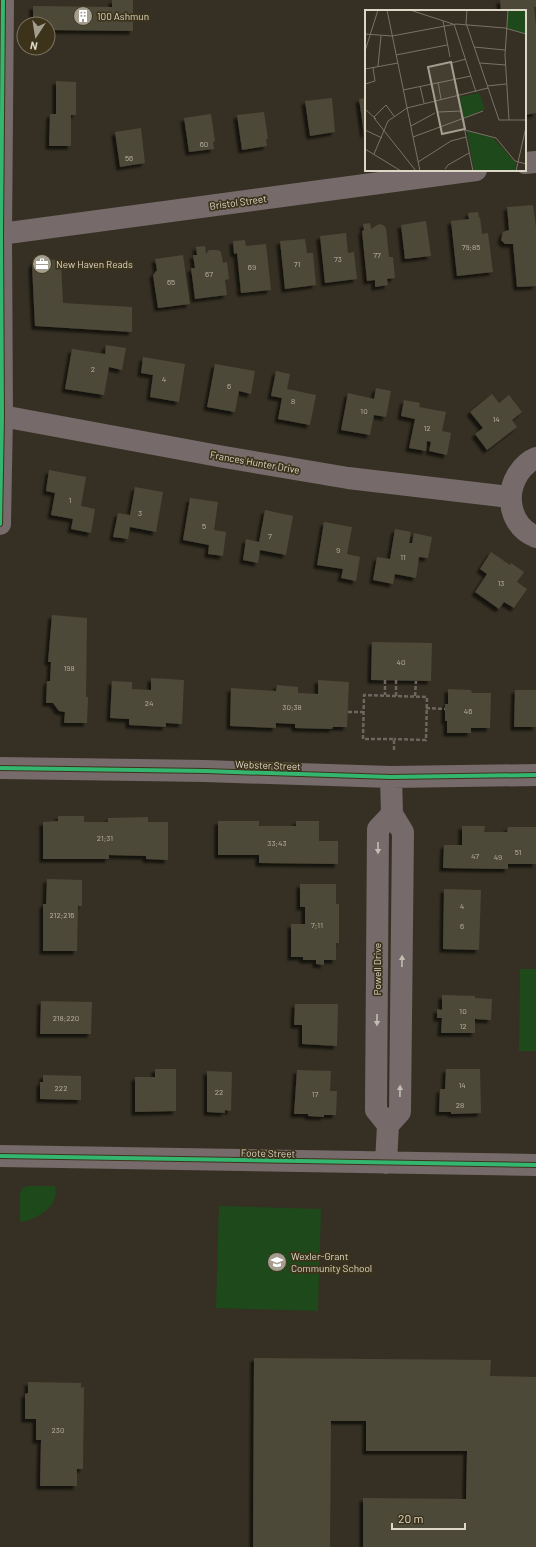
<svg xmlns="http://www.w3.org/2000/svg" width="536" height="1547" font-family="Barlow,sans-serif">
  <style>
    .green { fill: #1e491b }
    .building { fill: #4e4838; filter: url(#shadow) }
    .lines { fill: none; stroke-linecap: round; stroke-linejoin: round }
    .path { stroke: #6e6561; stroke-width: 2.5; stroke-dasharray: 4 2; stroke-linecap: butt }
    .minor { stroke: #766a6a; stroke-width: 22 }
    .cycleway-casing { stroke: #3d331b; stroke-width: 6 }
    .cycleway { stroke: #33b770; stroke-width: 4 }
    .oneway { fill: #c3bcb0 }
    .labels { text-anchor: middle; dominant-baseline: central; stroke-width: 3.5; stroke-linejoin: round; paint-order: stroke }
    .number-label { font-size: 8px; fill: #b9b3a4 }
    .poi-label { font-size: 10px; fill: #ddd7c8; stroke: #3d331b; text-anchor: start }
    .street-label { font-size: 10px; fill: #ddd7c8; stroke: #3d331b }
    .inset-road { fill: none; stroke: #787365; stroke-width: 1 }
    .view { fill: #a29d8e; fill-opacity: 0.15; stroke: #a29d8e; stroke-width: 2 }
    .inset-edge { fill: none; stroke: #ddd7c8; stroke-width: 2 }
  </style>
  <defs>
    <filter id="shadow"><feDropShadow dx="-3.5" dy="3.5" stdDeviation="1" flood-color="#0009"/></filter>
  </defs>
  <rect width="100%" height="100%" fill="#353023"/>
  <!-- green -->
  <path class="green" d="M 520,969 L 536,969 L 536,1051 L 519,1051 Z
    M 27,1186 L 55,1186 C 60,1206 38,1218 23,1222 L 20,1221 L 20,1193 L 23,1188 Z
    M 219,1206 L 321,1209 L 318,1311 L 216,1308 Z"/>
  <!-- building -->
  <path class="building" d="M 112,0 L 133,0 L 133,31 L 48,30 L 48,24 L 33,24 L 33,6 L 112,7 Z
    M 500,0 L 536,0 L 536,7 L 534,7 L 536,26 L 536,113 L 525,115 L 525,11 L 501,11 Z
    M 56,81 L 76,82 L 76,115 L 71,115 L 71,146 L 49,146 L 50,114 L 56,114 Z
    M 332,98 L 335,132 L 310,136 L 305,101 Z
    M 366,98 L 366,134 L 364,134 L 359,99 Z
    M 264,112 L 268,139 L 266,139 L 267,146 L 242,150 L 237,115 Z
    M 211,114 L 215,141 L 213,142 L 214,149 L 189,152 L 184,118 Z
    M 141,128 L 145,163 L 120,167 L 115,132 Z
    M 533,205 L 536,227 L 536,286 L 517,287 L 513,244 L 505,244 L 501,240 L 503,232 L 509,230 L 507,207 Z
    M 478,212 L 479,218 L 480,217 L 482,234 L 488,233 L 493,272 L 457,276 L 451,221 L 469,219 L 468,213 Z
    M 426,221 L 431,256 L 405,259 L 401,225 Z
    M 370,223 L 371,229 L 379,224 L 383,225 L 386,228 L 389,257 L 393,257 L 395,278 L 387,279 L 388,285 L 375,287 L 375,280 L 367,281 L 362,231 L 364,230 L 363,224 Z
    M 346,233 L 348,253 L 354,252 L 357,279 L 325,283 L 320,236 Z
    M 305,239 L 307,253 L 313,253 L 316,285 L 285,289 L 280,241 Z
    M 245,240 L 246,246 L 266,244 L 271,290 L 241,293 L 237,253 L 234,254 L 233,241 Z
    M 205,246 L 206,254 L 209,250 L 218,250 L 221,252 L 223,263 L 227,262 L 229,279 L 225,280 L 227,295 L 195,299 L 191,268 L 195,268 L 193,255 L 197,255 L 196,247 Z
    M 183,255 L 190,304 L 158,308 L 153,275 L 157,270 L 155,259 Z
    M 37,259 L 61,260 L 63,303 L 132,307 L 132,332 L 35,326 L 32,265 Z
    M 106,345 L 126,348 L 122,370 L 109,367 L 104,395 L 65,389 L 72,349 L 105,354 Z
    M 143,357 L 185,364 L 179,402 L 150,397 L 153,375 L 141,373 Z
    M 215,364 L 255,371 L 251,394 L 239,391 L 235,412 L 207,407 Z
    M 276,371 L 290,374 L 287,389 L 316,395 L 310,425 L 278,419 L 282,398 L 271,396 Z
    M 376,388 L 391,391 L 386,417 L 374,415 L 370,435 L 341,430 L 348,393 L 374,399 Z
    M 492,394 L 499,403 L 509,395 L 522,412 L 512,420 L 517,427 L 487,450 L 475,434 L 483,428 L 470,412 Z
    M 404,400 L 420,403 L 419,407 L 446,412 L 442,431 L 451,433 L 447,455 L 429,451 L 431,442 L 427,441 L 426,451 L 409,448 L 415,419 L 401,416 Z
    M 49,470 L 86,477 L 81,506 L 95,509 L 91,533 L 71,529 L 73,519 L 51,515 L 55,493 L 46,491 Z
    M 135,487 L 163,492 L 156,532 L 130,527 L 128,539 L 113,537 L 118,513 L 130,515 Z
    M 190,498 L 218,502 L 214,530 L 226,532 L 223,556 L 208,554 L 209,545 L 183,540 Z
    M 265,510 L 293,516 L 286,555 L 260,550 L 258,563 L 243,560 L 246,539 L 259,542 Z
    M 324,522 L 352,527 L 347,554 L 360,557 L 356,581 L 341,578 L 343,569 L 317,565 Z
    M 395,529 L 411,532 L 409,543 L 412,543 L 414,533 L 432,537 L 428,558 L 419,557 L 416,578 L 395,574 L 393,584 L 373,580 L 377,557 L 390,559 Z
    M 491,552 L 510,565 L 511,563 L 524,572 L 517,582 L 527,589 L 514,608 L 504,602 L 499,609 L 475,592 L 487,574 L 480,569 Z
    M 52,615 L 87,618 L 86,697 L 88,697 L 87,723 L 64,723 L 65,712 L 59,711 L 53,703 L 46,703 L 47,681 L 50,681 L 51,662 L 48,662 Z
    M 372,642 L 432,643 L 431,681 L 371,680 Z
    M 151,678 L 184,680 L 182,724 L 166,723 L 166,727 L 129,725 L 129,719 L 110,718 L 112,681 L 132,682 L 132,689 L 151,690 Z
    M 318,680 L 349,682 L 347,727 L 333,727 L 332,729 L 295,728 L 295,724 L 276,723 L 276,728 L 230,726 L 231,688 L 276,691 L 277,685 L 298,687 L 298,693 L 318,694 Z
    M 448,689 L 471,690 L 472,693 L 491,693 L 490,728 L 471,728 L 471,733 L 447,733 L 447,721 L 445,721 L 445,704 L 448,704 Z
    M 515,690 L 536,690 L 536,727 L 514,727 Z
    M 58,816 L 84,816 L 84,822 L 108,822 L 108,818 L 148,817 L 148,822 L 168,822 L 168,860 L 146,859 L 146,856 L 109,855 L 109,859 L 43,859 L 43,822 L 58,821 Z
    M 218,821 L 259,821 L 259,826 L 296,826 L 296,821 L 319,821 L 319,841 L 338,841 L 338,864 L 259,863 L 259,855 L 218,855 Z
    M 462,826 L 485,826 L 484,832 L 507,832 L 508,827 L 536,827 L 536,864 L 508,864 L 508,869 L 443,868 L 444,845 L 462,845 Z
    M 47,879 L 82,880 L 82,906 L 78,906 L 77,951 L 43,951 L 43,904 L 46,904 Z
    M 300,884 L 336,884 L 336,904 L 339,904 L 339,943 L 336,943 L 336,960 L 324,960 L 324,965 L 316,964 L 316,960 L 303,960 L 303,957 L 291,957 L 291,924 L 305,924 L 305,907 L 300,907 Z
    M 444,889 L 481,890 L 479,950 L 443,949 Z
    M 442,995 L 475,996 L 475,998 L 492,999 L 491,1020 L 475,1019 L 475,1033 L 441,1033 L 442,1018 L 437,1018 L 437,1009 L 442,1010 Z
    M 41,1001 L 92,1002 L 91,1034 L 40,1034 Z
    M 295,1004 L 338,1004 L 337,1046 L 302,1044 L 302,1025 L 294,1025 Z
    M 155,1069 L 176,1069 L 176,1111 L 135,1112 L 135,1077 L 155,1077 Z
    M 446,1069 L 480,1069 L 481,1113 L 451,1114 L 451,1112 L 439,1112 L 440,1089 L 445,1089 Z
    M 297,1070 L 331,1071 L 330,1091 L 337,1091 L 336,1115 L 324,1115 L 324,1117 L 308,1116 L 308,1114 L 294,1114 Z
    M 207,1071 L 232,1072 L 231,1111 L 225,1110 L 225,1113 L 207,1112 Z
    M 43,1075 L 81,1076 L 81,1100 L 40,1099 L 40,1082 L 43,1082 Z
    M 254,1358 L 491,1360 L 490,1376 L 536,1377 L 536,1547 L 363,1547 L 363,1498 L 466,1499 L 467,1451 L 366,1451 L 366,1421 L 331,1421 L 330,1547 L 253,1547 Z
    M 28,1382 L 81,1383 L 81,1388 L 84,1387 L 83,1469 L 77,1469 L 77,1486 L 40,1486 L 41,1440 L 36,1440 L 36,1419 L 25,1419 L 25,1394 L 28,1393 Z"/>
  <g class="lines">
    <!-- path -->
    <path class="path" d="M 385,680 L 385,695
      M 396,696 L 396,680
      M 415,696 L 416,681
      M 426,708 L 445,709
      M 348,712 L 363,712
      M 394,750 L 394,739 L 363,739 L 364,695 L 427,697 L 426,740 L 394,739"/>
    <!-- minor -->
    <path class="minor" d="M 525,163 L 536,162
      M 0,234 L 476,170
      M 2,416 L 224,457 L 348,478 L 510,497
      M 536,458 C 528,461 522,468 518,474 C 504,497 511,526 536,537
      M 0,524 L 2,416 L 1,234 L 3,0
      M 0,768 L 205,771 L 391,777 L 536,775
      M 388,1125 L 400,1112 L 403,832 L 392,814 L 391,777
      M 0,1156 L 536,1165
      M 386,1163 L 388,1125 L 376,1110 L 378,829 L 392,814"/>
    <!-- cycleway casing -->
    <g class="cycleway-casing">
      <path id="cycleway" d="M 0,524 L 2,416 L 1,234 L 3,0
        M 0,768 L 205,771 L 391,777 L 536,775
        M 0,1156 L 536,1165"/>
    </g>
    <!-- cycleway -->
    <use href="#cycleway" class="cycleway"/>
  </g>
  <!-- one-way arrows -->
  <defs><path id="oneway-solid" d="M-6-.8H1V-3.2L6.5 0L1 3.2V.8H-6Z"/></defs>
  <g class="oneway">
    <use href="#oneway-solid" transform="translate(378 848) rotate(90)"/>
    <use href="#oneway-solid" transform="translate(402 961) rotate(-89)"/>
    <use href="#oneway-solid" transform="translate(377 1020) rotate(90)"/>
    <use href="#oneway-solid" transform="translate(400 1091) rotate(-89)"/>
  </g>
  <!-- icons -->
  <defs>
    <g id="building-disc" transform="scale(1)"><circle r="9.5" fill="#a29d8e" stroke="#3d331b"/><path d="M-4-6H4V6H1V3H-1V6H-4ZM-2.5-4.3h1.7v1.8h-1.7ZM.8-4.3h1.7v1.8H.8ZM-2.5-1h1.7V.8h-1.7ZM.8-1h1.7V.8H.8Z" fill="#fff"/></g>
    <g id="office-disc" transform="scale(1)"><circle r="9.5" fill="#a29d8e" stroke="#3d331b"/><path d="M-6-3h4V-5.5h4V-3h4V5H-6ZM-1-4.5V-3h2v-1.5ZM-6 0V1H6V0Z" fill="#fff"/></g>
    <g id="school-disc" transform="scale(1)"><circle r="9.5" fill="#a29d8e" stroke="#3d331b"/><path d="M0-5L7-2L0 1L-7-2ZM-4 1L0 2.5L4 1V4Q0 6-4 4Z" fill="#fff"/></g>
  </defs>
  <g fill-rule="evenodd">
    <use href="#building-disc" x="83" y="16"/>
    <use href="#office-disc" x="42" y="264"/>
    <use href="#school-disc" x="277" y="1262"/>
  </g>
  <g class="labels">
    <!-- number labels -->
    <g class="number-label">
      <text x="204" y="144">60</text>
      <text x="129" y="158">56</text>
      <text x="471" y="247">79;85</text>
      <text x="377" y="255">77</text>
      <text x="338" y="259">73</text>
      <text x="297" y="264">71</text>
      <text x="252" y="267">69</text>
      <text x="209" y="274">67</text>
      <text x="171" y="282">65</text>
      <text x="93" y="369">2</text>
      <text x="164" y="379">4</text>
      <text x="229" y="386">6</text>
      <text x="293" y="401">8</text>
      <text x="364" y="411">10</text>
      <text x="496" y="419">14</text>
      <text x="427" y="428">12</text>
      <text x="70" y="500">1</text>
      <text x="140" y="513">3</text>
      <text x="204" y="526">5</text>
      <text x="270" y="536">7</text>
      <text x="338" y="550">9</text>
      <text x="403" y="557">11</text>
      <text x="501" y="583">13</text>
      <text x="401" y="662">40</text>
      <text x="69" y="668">198</text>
      <text x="149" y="703">24</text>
      <text x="292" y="707">30;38</text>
      <text x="468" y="711">46</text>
      <text x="105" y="838">21;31</text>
      <text x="277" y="843">33;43</text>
      <text x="518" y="852">51</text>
      <text x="475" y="856">47</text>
      <text x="498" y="857">49</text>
      <text x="462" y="906">4</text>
      <text x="62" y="915">212;216</text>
      <text x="317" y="925">7;11</text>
      <text x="462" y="926">6</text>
      <text x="463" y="1011">10</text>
      <text x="66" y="1018">218;220</text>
      <text x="463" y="1026">12</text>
      <text x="462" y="1085">14</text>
      <text x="61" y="1088">222</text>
      <text x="219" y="1092">22</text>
      <text x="315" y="1094">17</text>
      <text x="460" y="1105">28</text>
      <text x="58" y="1430">230</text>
    </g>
    <!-- poi labels -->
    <g class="poi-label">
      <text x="97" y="16">100 Ashmun</text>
      <text x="56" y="264">New Haven Reads</text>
      <text x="291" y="1256">Wexler-Grant<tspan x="291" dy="12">Community School</tspan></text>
    </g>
    <!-- street labels -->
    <g class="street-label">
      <text transform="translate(238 202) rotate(-8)">Bristol Street</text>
      <text transform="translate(255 462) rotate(10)">Frances Hunter Drive</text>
      <text transform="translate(268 765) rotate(2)">Webster Street</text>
      <text transform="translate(377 969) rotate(-90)">Powell Drive</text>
      <text transform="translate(268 1153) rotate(1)">Foote Street</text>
    </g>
  </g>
  <!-- overview -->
  <g transform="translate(365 10)">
    <rect width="161" height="161" fill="#353023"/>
    <path d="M 143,0 L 161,0 L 161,24 L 142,18 ZM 114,83 L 120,99 L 99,108 L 95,87 ZM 102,121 L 128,128 L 151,153 L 150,161 L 109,161 Z" fill="#1e491b"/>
    <path class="inset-road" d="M 22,0 L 55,161M 45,0 L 88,14M 102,0 L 101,13 L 134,110 L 161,110M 143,0 L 140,45 L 144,110M 78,11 L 85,47M 89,14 L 111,82M 0,24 L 27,26M 27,26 L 91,14 L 140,18 L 161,24M 109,37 L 140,40M 0,41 L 13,0M 31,45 L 82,35M 101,49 L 86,53 L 108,161M 115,53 L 141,55M 13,56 L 16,26M 0,59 L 33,53M 73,72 L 76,89M 0,74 L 10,71 L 8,58M 55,76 L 59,93M 122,76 L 141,74M 38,80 L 106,66M 0,99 L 11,109M 73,102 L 96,101M 9,107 L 21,95 L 29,106M 9,108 L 51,161M 46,116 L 70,103M 0,120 L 17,128M 100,120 L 131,128 L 150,151 L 161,154M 48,127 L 118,101M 0,139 L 36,161M 9,144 L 23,111 L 42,98 L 123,78M 53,152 L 86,131 L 101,127M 80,159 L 83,155 L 104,143M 151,161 L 161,117"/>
    <path class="view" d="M 86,52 L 100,119 L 77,124 L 63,57 Z"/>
    <rect width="161" height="161" class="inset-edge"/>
  </g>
  <!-- north arrow -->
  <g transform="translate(36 36) rotate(192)"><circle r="19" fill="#3d331b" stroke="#7d7560"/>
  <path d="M0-3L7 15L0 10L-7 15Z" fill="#a29d8e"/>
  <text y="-6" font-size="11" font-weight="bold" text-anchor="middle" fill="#ddd7c8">N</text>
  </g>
  <!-- scale -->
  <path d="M392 1523v6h73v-6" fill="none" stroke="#ddd7c8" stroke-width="2"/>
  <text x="398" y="1523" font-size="12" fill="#ddd7c8" stroke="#3d331b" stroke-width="3" paint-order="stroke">20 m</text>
</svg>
